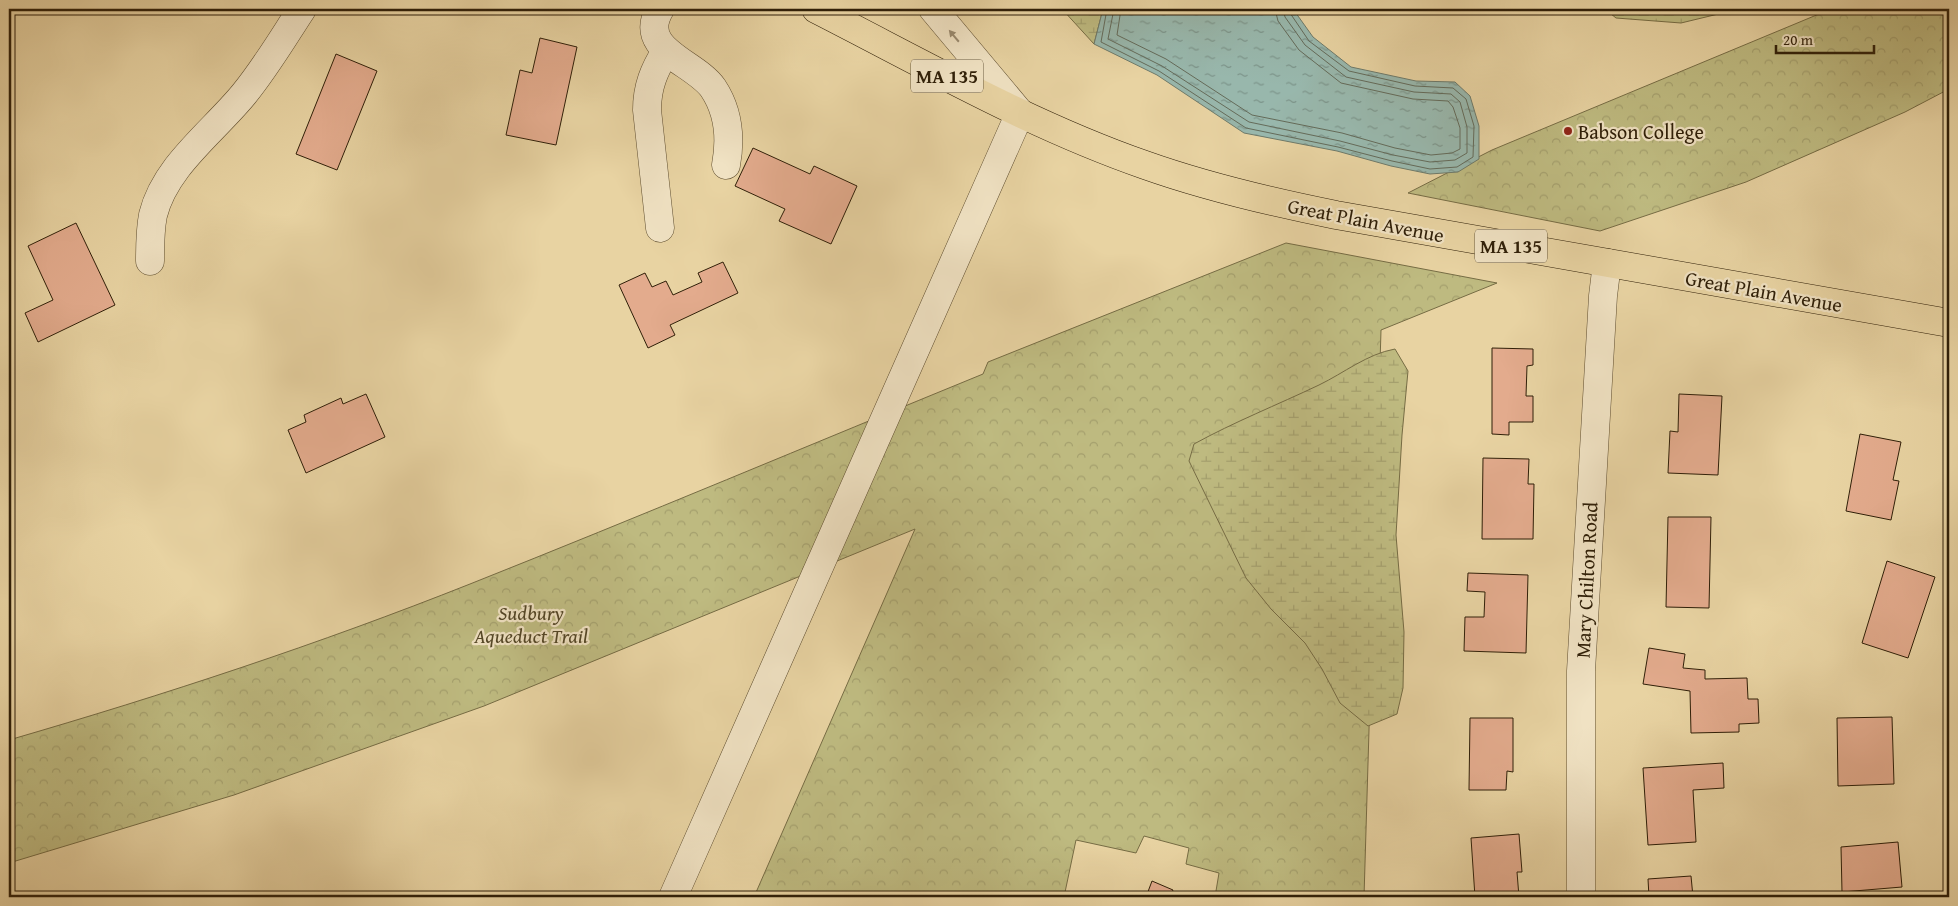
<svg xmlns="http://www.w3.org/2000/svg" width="1958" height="906" font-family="'Gentium Book Plus',serif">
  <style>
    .forest { fill: url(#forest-crowns); stroke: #766c44 }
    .wetland { fill: url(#wetland-marsh); stroke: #766c44 }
    .water { fill: url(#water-ripples); stroke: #6e7a6a }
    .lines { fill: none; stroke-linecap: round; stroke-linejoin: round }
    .shore { stroke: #646b5a; stroke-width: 1 }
    .building { fill: #e3ab8d; stroke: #2f1f08 }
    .minor-casing { stroke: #5d4c2e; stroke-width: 29 }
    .major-casing { stroke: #2f1f08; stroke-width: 29 }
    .minor { stroke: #f0e2c3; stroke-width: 28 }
    .major { stroke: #e8d3a2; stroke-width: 28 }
    .oneway { fill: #998a6f }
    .poi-dot { fill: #8f2418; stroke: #f0e2c3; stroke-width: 2 }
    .labels { text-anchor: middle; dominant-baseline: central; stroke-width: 4.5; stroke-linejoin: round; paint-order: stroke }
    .shield { fill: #f0e2c3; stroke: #695a40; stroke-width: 1 }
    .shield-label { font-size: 19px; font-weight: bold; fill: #2f1f08 }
    .poi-label { font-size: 20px; fill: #2f1f08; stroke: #f0e2c3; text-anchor: start }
    .street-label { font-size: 20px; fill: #2f1f08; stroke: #f0e2c3 }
    .park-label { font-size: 20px; font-style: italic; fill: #534626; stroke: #f0e2c3 }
  </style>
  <defs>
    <pattern id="forest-crowns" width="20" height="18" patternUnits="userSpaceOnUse" patternTransform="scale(1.25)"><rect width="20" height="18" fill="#beba80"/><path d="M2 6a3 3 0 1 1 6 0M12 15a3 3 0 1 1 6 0" fill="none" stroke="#a49f6d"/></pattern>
    <pattern id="wetland-marsh" width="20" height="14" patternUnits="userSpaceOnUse" patternTransform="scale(1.25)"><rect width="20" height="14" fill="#beba80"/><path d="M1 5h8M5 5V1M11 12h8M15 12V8" fill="none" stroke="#a49f6d"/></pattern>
    <pattern id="water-ripples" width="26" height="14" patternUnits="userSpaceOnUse" patternTransform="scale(1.25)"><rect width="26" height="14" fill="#98b7ac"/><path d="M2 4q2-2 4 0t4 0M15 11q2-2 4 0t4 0" fill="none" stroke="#7c948a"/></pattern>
  </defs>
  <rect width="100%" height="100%" fill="#e8d3a2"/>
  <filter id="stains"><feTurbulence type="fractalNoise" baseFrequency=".004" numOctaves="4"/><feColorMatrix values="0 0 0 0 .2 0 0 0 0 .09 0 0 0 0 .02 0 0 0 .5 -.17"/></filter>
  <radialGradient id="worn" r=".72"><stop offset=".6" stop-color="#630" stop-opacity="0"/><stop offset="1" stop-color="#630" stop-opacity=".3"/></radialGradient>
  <!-- forest -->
  <path class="forest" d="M 1831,9 L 1949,9 L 1949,89 L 1905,112 L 1746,182 L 1600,231 L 1408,193 L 1492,150 Z
    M 1286,243 L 1497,283 L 1381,330 L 1364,897 L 1215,897 L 1219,873 L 1186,864 L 1189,848 L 1144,836 L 1136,853 L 1076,840 L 1064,897 L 754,897 L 915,529 L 484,706 L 234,795 L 9,863 L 9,740 C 164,695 319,644 470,584 C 641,516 812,444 983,374 L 988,362 Z"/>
  <!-- wetland -->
  <path class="wetland" d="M 1062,9 L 1103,9 L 1094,44 Z
    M 1605,9 L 1739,9 L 1681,23 L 1616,18 Z
    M 1395,349 L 1408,371 L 1402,435 L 1396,535 L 1404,632 L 1403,688 L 1397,714 L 1368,726 L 1340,703 L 1322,669 L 1305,643 L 1271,609 L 1246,578 L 1189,461 L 1194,444 C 1234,422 1277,405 1319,385 C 1344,373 1367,354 1395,349 Z"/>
  <!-- water -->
  <path class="water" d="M 1103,9 L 1293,9 L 1313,37 L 1351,67 L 1416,81 L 1455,82 L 1470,96 L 1479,126 L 1479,159 L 1458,172 L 1430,174 L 1391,166 L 1337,151 L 1244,133 L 1157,75 L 1094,44 Z"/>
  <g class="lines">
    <!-- shore -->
    <path class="shore" d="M 1107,9 L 1101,42 L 1159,71 L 1246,128 L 1338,147 L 1392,161 L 1430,169 L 1457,167 L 1473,157 L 1474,126 L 1466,99 L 1453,88 L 1415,86 L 1349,71 L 1309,41 L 1290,13 L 1289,9
      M 1114,9 L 1108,39 L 1162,66 L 1249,122 L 1340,141 L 1393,155 L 1430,162 L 1455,160 L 1467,153 L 1467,127 L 1460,102 L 1451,94 L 1414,92 L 1346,77 L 1305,45 L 1285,17 L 1283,9
      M 1121,9 L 1117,35 L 1166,59 L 1252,115 L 1342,133 L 1395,148 L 1431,155 L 1452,153 L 1460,149 L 1460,128 L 1453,107 L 1448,101 L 1413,99 L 1341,83 L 1299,50 L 1278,21 L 1275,9"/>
  </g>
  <!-- building -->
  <path class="building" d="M 540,38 L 577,47 L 556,145 L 506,135 L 520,70 L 532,73 Z
    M 336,54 L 377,71 L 337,170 L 296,154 Z
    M 753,148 L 810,174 L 814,166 L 857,186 L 831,244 L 779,221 L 785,209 L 735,186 Z
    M 76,223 L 115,305 L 38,342 L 25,313 L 53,300 L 28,246 Z
    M 723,262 L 738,293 L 670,325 L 675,335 L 648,348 L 619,285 L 645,273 L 652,287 L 666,281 L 673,295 L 702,282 L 698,273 Z
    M 1492,348 L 1533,349 L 1533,365 L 1527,366 L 1526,396 L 1533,396 L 1533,422 L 1509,422 L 1509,435 L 1492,434 Z
    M 366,394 L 385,437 L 306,473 L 288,430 L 306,422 L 304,415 L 341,398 L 343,404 Z
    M 1679,394 L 1722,396 L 1718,475 L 1668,473 L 1670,431 L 1678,432 Z
    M 1860,434 L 1901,442 L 1893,480 L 1899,481 L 1891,520 L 1846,511 Z
    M 1483,458 L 1529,459 L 1528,484 L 1534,484 L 1533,539 L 1482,539 Z
    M 1668,517 L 1711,517 L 1709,608 L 1666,607 Z
    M 1887,561 L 1935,577 L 1908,658 L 1862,643 Z
    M 1468,573 L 1528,575 L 1526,653 L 1464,651 L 1465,617 L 1484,617 L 1485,592 L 1467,591 Z
    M 1649,648 L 1685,654 L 1683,668 L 1705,670 L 1705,679 L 1747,678 L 1748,699 L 1758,699 L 1759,723 L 1739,724 L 1739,732 L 1691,733 L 1690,691 L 1643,684 Z
    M 1892,717 L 1894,784 L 1838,786 L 1837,718 Z
    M 1470,718 L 1513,718 L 1513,772 L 1507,771 L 1506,790 L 1469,790 Z
    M 1723,763 L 1724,788 L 1693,790 L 1696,842 L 1648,845 L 1643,768 Z
    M 1519,834 L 1522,872 L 1517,872 L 1519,897 L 1475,897 L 1471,838 Z
    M 1898,842 L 1902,887 L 1842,892 L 1841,847 Z
    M 1691,876 L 1693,897 L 1649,897 L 1648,879 Z
    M 1152,881 L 1173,890 L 1170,897 L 1146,897 Z"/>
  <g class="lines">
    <!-- minor casing -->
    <g class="minor-casing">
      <path id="minor" d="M 660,9 C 636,50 695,62 713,88 C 729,112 731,138 726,165
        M 660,228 L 647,110 C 647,87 654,70 666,51
        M 150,261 C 150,246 150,230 153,215 C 165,166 213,132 244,94 C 266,67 283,38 302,9
        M 673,897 L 1020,113 L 933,9
        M 1581,897 L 1581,671 L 1603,296 L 1607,263"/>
    </g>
    <!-- major casing -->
    <g class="major-casing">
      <path id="major" d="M 816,9 C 924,64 1030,125 1145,165 C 1207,187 1271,202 1336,215 L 1949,323"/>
    </g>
    <!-- minor -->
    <use href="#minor" class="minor"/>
    <!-- major -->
    <use href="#major" class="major"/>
  </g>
  <!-- one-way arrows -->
  <defs><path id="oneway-solid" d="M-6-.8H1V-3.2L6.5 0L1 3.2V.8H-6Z" transform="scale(1.25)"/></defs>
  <use class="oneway" href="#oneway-solid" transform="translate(954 36) rotate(-130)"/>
  <!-- markers -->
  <circle class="poi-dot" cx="1568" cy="131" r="5"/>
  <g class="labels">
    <!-- shield labels -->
    <g class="shield">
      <rect x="911" y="59.5" width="72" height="33" rx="4"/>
      <rect x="1475" y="229.5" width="72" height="33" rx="4"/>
    </g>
    <g class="shield-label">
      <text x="947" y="76">MA 135</text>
      <text x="1511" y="246">MA 135</text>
    </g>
    <!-- poi labels -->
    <g class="poi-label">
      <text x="1578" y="131">Babson College</text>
    </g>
    <!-- street labels -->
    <g class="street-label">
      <text transform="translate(1366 220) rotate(11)">Great Plain Avenue</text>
      <text transform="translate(1764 291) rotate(10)">Great Plain Avenue</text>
      <text transform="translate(1586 580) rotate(-87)">Mary Chilton Road</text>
    </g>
    <!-- park labels -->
    <g class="park-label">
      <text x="531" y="612">Sudbury<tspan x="531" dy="23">Aqueduct Trail</tspan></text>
    </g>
  </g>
  <!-- margin -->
  <rect width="1958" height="906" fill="none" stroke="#e8d3a2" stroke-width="30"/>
  <rect x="10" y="10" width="1938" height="886" fill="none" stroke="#2f1f08" stroke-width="2.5"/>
  <rect x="15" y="15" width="1928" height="876" fill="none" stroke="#2f1f08"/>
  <!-- scale -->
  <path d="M1776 45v8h98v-8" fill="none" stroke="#2f1f08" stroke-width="2.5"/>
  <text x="1783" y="45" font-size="15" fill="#2f1f08" stroke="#f0e2c3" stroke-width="4" paint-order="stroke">20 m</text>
  <rect width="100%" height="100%" filter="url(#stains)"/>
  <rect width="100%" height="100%" fill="url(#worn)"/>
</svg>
